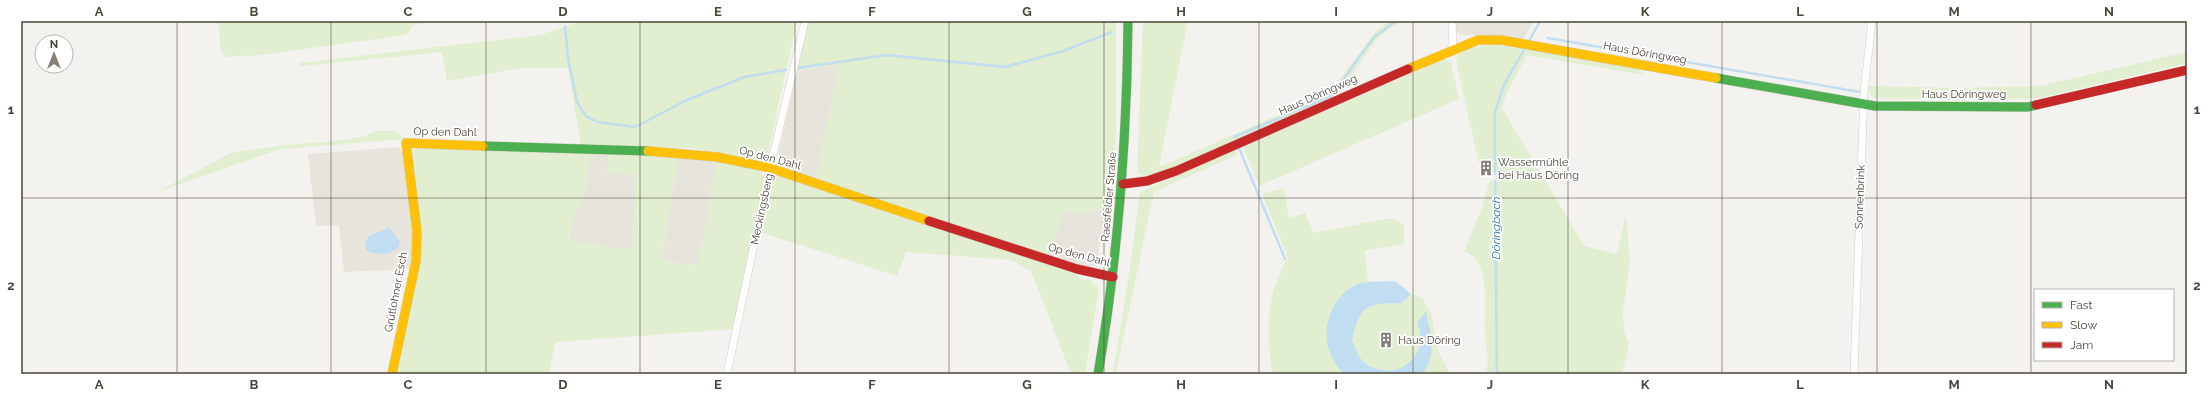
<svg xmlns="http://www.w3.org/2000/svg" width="2208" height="395" font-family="Raleway,sans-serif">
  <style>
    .residential { fill: #e7e4dc }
    .green { fill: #e1eecf }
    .water { fill: #c0ddf1 }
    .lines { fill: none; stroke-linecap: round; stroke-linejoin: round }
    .stream { stroke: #c0ddf1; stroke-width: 2.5 }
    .street-casing { stroke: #d2d0cb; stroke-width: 8 }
    .fast-casing { stroke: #d3cfc5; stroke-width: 10 }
    .slow-casing { stroke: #d3cfc5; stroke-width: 10 }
    .jam-casing { stroke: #d3cfc5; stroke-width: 10 }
    .street { stroke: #fdfdfc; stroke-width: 7 }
    .fast { stroke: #4caf50; stroke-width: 9 }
    .slow { stroke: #ffc107; stroke-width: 9 }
    .jam { stroke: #c62828; stroke-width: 9 }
    .grid { fill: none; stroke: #4b4439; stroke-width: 1; stroke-opacity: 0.55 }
    .labels { text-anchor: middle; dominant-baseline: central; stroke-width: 3.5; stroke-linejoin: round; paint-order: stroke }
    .street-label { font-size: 11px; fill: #4b4439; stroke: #fff }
    .poi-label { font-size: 11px; fill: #4b4439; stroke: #fff; text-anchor: start }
    .water-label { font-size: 12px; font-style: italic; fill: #2e7ab2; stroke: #fff }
    .neatline { fill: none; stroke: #4b4439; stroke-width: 1.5 }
    .grid-label { font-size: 13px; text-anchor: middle; font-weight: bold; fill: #4b4439 }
  </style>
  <rect width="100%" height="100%" fill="#f4f2ee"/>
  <!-- residential -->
  <path class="residential" d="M 1456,21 L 1534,21 L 1523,39 L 1491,35 L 1461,35 L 1456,32 Z
    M 840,64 L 816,179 L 781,168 L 777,161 L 797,70 Z
    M 398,147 L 403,152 L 413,234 L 410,269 L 344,272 L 339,225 L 316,226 L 308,154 Z
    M 591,153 L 608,153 L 637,174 L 632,250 L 568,242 L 574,217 L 585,191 Z
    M 678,156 L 717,162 L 698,265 L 661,261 Z
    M 1097,208 L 1105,210 L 1097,264 L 1086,267 L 1050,256 L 1057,210 L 1083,214 Z"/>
  <!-- green -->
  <path class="green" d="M 218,21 L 438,21 L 413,25 L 406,35 L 261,55 L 227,57 L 221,50 Z
    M 582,21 L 797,21 L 767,158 L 760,162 L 691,148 L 581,145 L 568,68 L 520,68 L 447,81 L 442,52 L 301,66 L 299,63 L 540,35 Z
    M 808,21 L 1116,21 L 1116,136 L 1105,210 L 1097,208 L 1083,214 L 1063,211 L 1050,256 L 816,179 L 840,64 L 797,70 Z
    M 1143,21 L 1188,21 L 1159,167 L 1325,95 L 1334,87 L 1377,30 L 1390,21 L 1403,21 L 1389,29 L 1376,40 L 1337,96 L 1163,171 L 1144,176 L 1137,173 Z
    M 1491,44 L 1639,69 L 1643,75 L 1527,55 L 1508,90 L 1502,108 L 1584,246 L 1617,254 L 1626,214 L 1630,263 L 1623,311 L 1624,330 L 1629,346 L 1622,374 L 1485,374 C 1491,361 1485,345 1485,332 C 1484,309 1489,286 1479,265 C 1476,257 1471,255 1464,251 L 1482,208 L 1490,180 L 1495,183 L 1501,172 L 1491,172 L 1490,163 L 1479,164 L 1456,61 L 1458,54 L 1471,48 Z
    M 2187,52 L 2187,63 L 2040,98 L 1970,100 L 1872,98 L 1868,86 L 1958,88 L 2040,86 Z
    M 1445,59 L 1451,63 L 1459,99 L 1259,186 L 1243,147 Z
    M 377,131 L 395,131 L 406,139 L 280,149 L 157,192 L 231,153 L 277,146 L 335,141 L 361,137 Z
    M 416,147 L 591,153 L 585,191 L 574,217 L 568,241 L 632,250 L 637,175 L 607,172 L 608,153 L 678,156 L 661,261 L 698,265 L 717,162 L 760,170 L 764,177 L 735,329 L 555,342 L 549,374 L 396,374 L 420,261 L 411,152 Z
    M 1235,150 L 1237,155 L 1154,192 L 1121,349 L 1116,374 L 1113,374 L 1130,267 L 1140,192 Z
    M 778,175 L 1074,273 L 1079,278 L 1085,280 L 1088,278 L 1099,288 L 1085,374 L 1071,374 L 1031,271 L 1011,260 L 906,252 L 897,276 L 760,232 L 771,179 Z
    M 1284,188 L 1289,218 L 1305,213 L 1314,233 L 1385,219 L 1396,219 L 1404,225 L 1404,244 L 1365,250 L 1368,283 L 1353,285 L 1338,299 L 1330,353 L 1343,374 L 1272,374 C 1267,329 1264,299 1288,258 L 1262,194 Z
    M 1411,294 L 1422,298 L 1431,313 L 1439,353 L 1450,374 L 1422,374 C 1438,353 1427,343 1417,322 C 1430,354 1398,384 1368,366 C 1359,361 1356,349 1352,340 C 1361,303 1365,304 1402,303 Z"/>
  <!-- water -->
  <path class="water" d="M 389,227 L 400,242 C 397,256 379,255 369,252 L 365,248 C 365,231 378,235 389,227 Z
    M 1395,281 L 1411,294 L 1402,303 C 1366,304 1361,303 1352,340 C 1356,349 1360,362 1369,366 C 1400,382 1430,354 1417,322 L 1426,312 C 1431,334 1437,355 1422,374 L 1343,374 C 1339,368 1332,360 1330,353 C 1321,329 1331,299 1353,286 C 1363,280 1384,282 1395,281 Z"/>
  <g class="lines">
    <!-- stream -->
    <path class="stream" d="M 565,27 L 568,58 L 577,102 L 586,116 L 597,122 L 635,127 L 687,100 L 744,77 L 786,70
      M 1548,38 L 1860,92
      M 1529,41 L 1540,21
      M 797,68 L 887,55 L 1005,67 L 1063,51 L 1112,32
      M 1234,137 L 1331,96 L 1374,37 L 1396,21
      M 1239,148 L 1285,259
      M 1495,174 L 1495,112 L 1504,85 L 1525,48
      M 1495,181 L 1497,374"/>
    <!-- street casing -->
    <g class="street-casing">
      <path id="street" d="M 1452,21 L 1453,49
        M 727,374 L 770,168 L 805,21
        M 1854,374 L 1864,92 L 1872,21"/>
    </g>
    <!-- fast casing -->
    <g class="fast-casing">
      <path id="fast" d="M 1716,78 L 1875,106 L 2028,107 L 2036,105
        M 483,146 L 648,151
        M 1098,374 C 1118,257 1127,140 1128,21"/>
    </g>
    <!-- slow casing -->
    <g class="slow-casing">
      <path id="slow" d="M 1408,69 L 1478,40 L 1501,40 L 1716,78
        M 648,151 L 717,157 L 770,168 L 929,221
        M 392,374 L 416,261 L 417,232 L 406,143 L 483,146"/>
    </g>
    <!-- jam casing -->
    <g class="jam-casing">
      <path id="jam" d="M 2036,105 L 2187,70
        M 1123,184 L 1147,181 L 1176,171 L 1408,69
        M 929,221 L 1077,269 L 1113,277"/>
    </g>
    <!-- street -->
    <use href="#street" class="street"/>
    <!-- fast -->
    <use href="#fast" class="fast"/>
    <!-- slow -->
    <use href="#slow" class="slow"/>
    <!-- jam -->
    <use href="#jam" class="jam"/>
  </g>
  <!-- grid -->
  <path class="grid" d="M 177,21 L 177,374M 331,21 L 331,374M 486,21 L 486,374M 640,21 L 640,374M 795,21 L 795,374M 949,21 L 949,374M 1104,21 L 1104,374M 1259,21 L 1259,374M 1413,21 L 1413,374M 1568,21 L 1568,374M 1722,21 L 1722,374M 1877,21 L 1877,374M 2031,21 L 2031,374M 21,198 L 2187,198"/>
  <!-- icons -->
  <defs>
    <g id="building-bare" transform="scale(1.2)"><path d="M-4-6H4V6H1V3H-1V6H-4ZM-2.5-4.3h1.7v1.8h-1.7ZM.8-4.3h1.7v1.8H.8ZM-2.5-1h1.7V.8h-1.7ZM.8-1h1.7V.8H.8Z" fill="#868178" stroke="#fff" stroke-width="2.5" paint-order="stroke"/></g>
  </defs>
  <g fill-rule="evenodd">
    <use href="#building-bare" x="1486" y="168"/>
    <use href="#building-bare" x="1386" y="340"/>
  </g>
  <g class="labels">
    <!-- street labels -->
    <g class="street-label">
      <text transform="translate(1645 53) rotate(10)">Haus Döringweg</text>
      <text x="1964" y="94">Haus Döringweg</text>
      <text transform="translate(1318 95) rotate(-24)">Haus Döringweg</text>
      <text transform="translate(445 132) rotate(1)">Op den Dahl</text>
      <text transform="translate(770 158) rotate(15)">Op den Dahl</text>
      <text transform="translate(1109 197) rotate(-85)">Raesfelder Straße</text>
      <text transform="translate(1860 197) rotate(-88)">Sonnenbrink</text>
      <text transform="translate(762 209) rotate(-78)">Meckingsberg</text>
      <text transform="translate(1079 255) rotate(15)">Op den Dahl</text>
      <text transform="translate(396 292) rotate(-79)">Grütlohner Esch</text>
    </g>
    <!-- poi labels -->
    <g class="poi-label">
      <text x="1498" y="162">Wassermühle<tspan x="1498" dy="13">bei Haus Döring</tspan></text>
      <text x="1398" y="340">Haus Döring</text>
    </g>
    <!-- water labels -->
    <g class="water-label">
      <text transform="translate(1496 228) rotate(-90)">Döringbach</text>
    </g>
  </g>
  <!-- border -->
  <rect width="2208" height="395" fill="none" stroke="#ffffff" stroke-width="44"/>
  <!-- legend -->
  <rect x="2034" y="289" width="140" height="72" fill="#ffffff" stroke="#b7b4b0"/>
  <rect x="2042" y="302" width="20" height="6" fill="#4caf50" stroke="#b7b4b0"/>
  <text x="2070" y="309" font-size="12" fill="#4b4439">Fast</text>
  <rect x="2042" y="322" width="20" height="6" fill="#ffc107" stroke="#b7b4b0"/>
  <text x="2070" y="329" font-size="12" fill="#4b4439">Slow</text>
  <rect x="2042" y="342" width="20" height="6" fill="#c62828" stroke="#b7b4b0"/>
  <text x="2070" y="349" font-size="12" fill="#4b4439">Jam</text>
  <!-- north arrow -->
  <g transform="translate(54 54)"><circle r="19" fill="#ffffff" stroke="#b7b4b0"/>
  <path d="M0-3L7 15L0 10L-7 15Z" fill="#868178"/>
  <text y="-6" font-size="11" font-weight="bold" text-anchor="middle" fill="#4b4439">N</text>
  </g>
  <rect x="22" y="22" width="2164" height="351" class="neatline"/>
  <g class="grid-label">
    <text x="99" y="16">A</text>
    <text x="254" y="16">B</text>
    <text x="408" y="16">C</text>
    <text x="563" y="16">D</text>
    <text x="718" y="16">E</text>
    <text x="872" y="16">F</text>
    <text x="1027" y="16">G</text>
    <text x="1181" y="16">H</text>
    <text x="1336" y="16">I</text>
    <text x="1490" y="16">J</text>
    <text x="1645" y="16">K</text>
    <text x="1800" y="16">L</text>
    <text x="1954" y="16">M</text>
    <text x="2109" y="16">N</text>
    <text x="11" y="114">1</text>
    <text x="2197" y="114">1</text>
    <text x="11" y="290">2</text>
    <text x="2197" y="290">2</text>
    <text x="99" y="389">A</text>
    <text x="254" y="389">B</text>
    <text x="408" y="389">C</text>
    <text x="563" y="389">D</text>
    <text x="718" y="389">E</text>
    <text x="872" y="389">F</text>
    <text x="1027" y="389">G</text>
    <text x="1181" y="389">H</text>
    <text x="1336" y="389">I</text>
    <text x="1490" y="389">J</text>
    <text x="1645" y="389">K</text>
    <text x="1800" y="389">L</text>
    <text x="1954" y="389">M</text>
    <text x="2109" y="389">N</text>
  </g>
</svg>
